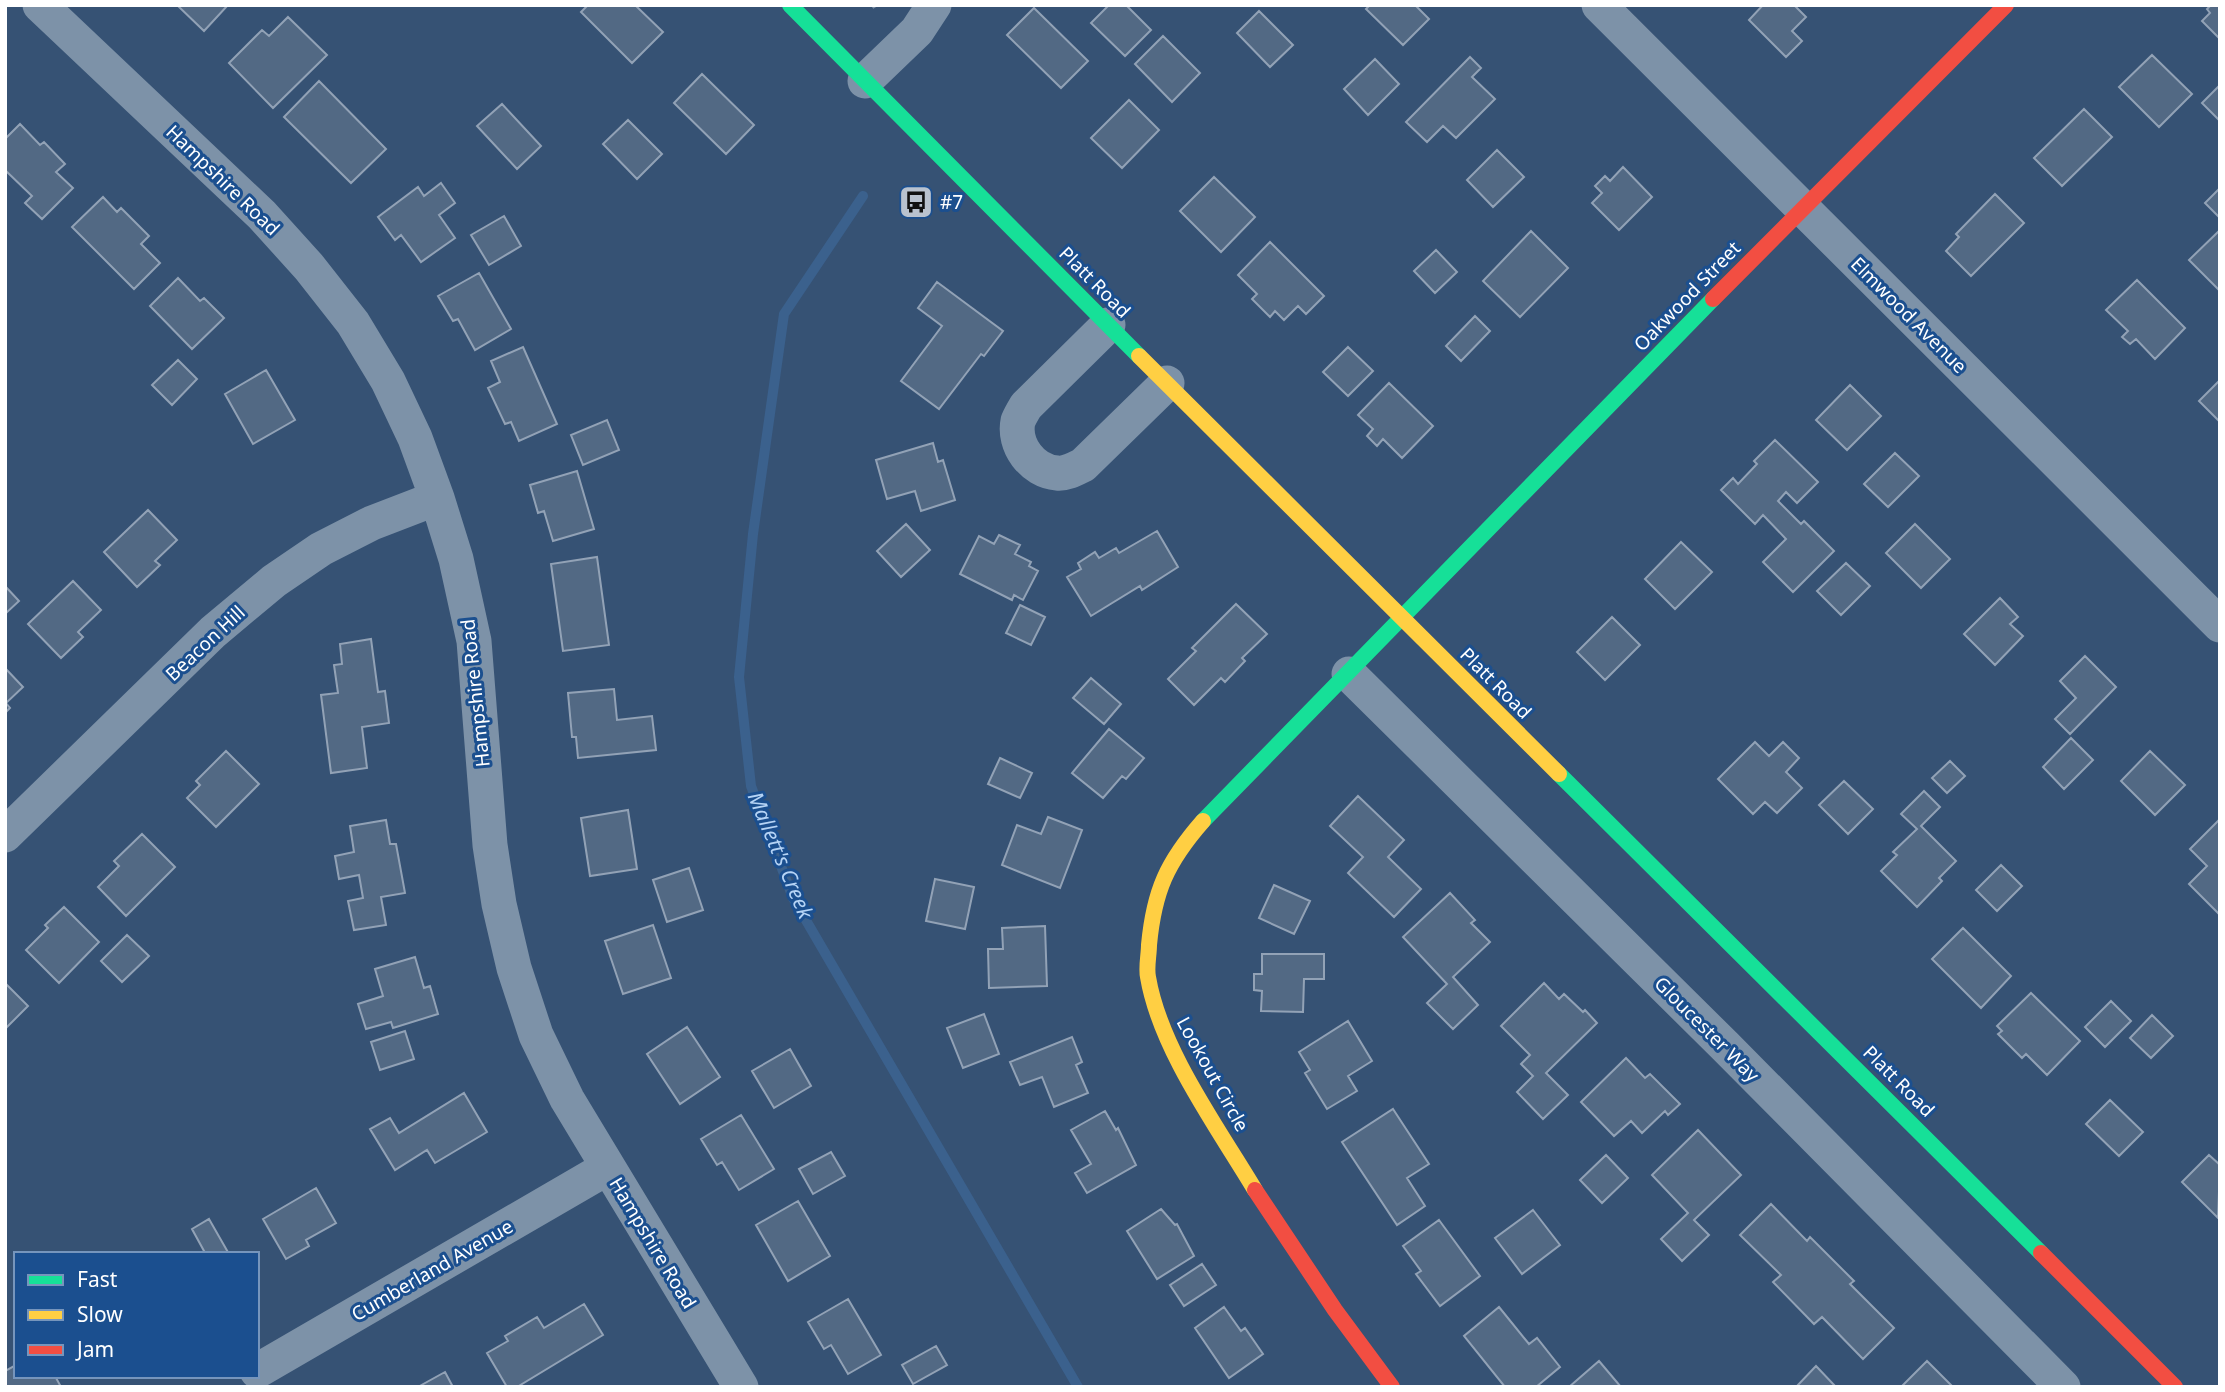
<svg xmlns="http://www.w3.org/2000/svg" width="2225" height="1392" font-family="'Noto Sans',sans-serif">
  <style>
    .lines { fill: none; stroke-linecap: round; stroke-linejoin: round }
    .stream { stroke: #3b618d; stroke-width: 10 }
    .building { fill: #526984; stroke: #92a2b6; stroke-width: 2 }
    .path { stroke: #7d92a8; stroke-width: 4.5; stroke-dasharray: 3.5 5; stroke-linecap: butt }
    .street { stroke: #7d92a8; stroke-width: 35 }
    .fast { stroke: #16e098; stroke-width: 16 }
    .slow { stroke: #ffcf43; stroke-width: 16 }
    .jam { stroke: #f24e42; stroke-width: 16 }
    .labels { text-anchor: middle; dominant-baseline: central; stroke-width: 6; stroke-linejoin: round; paint-order: stroke }
    .street-label { font-size: 19px; fill: #fff; stroke: #1b4f8f }
    .poi-label { font-size: 19px; fill: #fff; stroke: #1b4f8f; text-anchor: start }
    .water-label { font-size: 21px; font-style: italic; fill: #b5d3f5; stroke: #1b4f8f }
  </style>
  <rect width="100%" height="100%" fill="#365274"/>
  <g class="lines">
    <!-- stream -->
    <path class="stream" d="M 863,196 L 784,314 L 753,534 L 739,677 L 751,786 L 793,898 L 1078,1387"/>
  </g>
  <!-- building -->
  <path class="building" d="M 177,5 L 228,5 L 204,31 Z
    M 588,5 L 635,5 L 663,32 L 632,63 L 581,12 Z
    M 1109,5 L 1126,5 L 1151,30 L 1125,56 L 1091,23 Z
    M 1370,5 L 1415,5 L 1429,19 L 1403,45 L 1366,9 Z
    M 1763,5 L 1794,5 L 1806,17 L 1792,31 L 1802,41 L 1786,57 L 1749,20 Z
    M 2211,5 L 2220,5 L 2220,39 L 2202,21 L 2210,13 L 2207,9 Z
    M 1034,8 L 1088,61 L 1061,88 L 1007,35 Z
    M 1259,11 L 1293,45 L 1270,67 L 1237,33 Z
    M 288,17 L 327,55 L 273,108 L 229,63 L 262,30 L 269,36 Z
    M 1163,36 L 1200,73 L 1172,102 L 1135,64 Z
    M 2152,55 L 2192,94 L 2159,127 L 2119,87 Z
    M 1470,57 L 1481,68 L 1472,77 L 1495,99 L 1456,138 L 1443,126 L 1427,142 L 1406,122 Z
    M 1375,59 L 1399,84 L 1368,115 L 1344,89 Z
    M 702,74 L 754,125 L 726,154 L 674,103 Z
    M 319,81 L 386,149 L 351,183 L 284,117 Z
    M 2220,85 L 2220,121 L 2202,103 Z
    M 1129,100 L 1159,130 L 1122,168 L 1091,138 Z
    M 502,104 L 541,146 L 517,169 L 477,126 Z
    M 2084,109 L 2112,137 L 2062,186 L 2034,158 Z
    M 628,120 L 662,154 L 637,179 L 603,144 Z
    M 20,124 L 40,145 L 44,142 L 65,164 L 56,172 L 73,188 L 42,219 L 25,203 L 32,196 L 5,170 L 5,139 Z
    M 1497,150 L 1524,177 L 1493,207 L 1467,180 Z
    M 1623,167 L 1652,197 L 1619,230 L 1592,203 L 1602,193 L 1595,186 L 1605,176 L 1610,181 Z
    M 1214,177 L 1255,217 L 1221,252 L 1180,211 Z
    M 441,183 L 455,203 L 439,215 L 455,238 L 421,262 L 401,235 L 395,240 L 378,217 L 418,187 L 424,196 Z
    M 2220,188 L 2220,218 L 2205,203 Z
    M 1995,194 L 2024,223 L 1971,276 L 1946,251 L 1959,237 L 1956,234 Z
    M 103,197 L 117,212 L 121,208 L 149,236 L 141,244 L 160,263 L 134,289 L 72,227 Z
    M 504,216 L 521,246 L 489,265 L 471,235 Z
    M 1531,231 L 1568,268 L 1520,317 L 1483,281 Z
    M 2219,231 L 2220,232 L 2220,291 L 2189,260 Z
    M 1270,242 L 1324,296 L 1306,314 L 1298,306 L 1284,320 L 1275,311 L 1270,317 L 1252,299 L 1257,294 L 1238,275 Z
    M 1436,250 L 1457,272 L 1435,293 L 1414,271 Z
    M 479,273 L 511,329 L 475,350 L 458,319 L 453,321 L 438,296 Z
    M 178,278 L 200,301 L 204,298 L 224,318 L 192,349 L 150,306 Z
    M 2137,280 L 2185,328 L 2155,359 L 2136,339 L 2130,344 L 2122,337 L 2128,331 L 2106,310 Z
    M 937,282 L 1003,331 L 984,356 L 981,354 L 939,409 L 901,381 L 942,326 L 918,308 Z
    M 1475,316 L 1490,331 L 1461,361 L 1446,346 Z
    M 523,347 L 557,424 L 519,441 L 511,422 L 505,424 L 488,388 L 500,382 L 491,361 Z
    M 1348,347 L 1373,371 L 1348,396 L 1323,372 Z
    M 178,360 L 197,379 L 172,405 L 152,385 Z
    M 266,370 L 295,420 L 253,444 L 225,394 Z
    M 2220,380 L 2220,422 L 2199,401 Z
    M 1389,383 L 1433,426 L 1402,458 L 1383,439 L 1377,446 L 1367,436 L 1373,429 L 1358,415 Z
    M 1850,385 L 1881,416 L 1847,450 L 1816,420 Z
    M 607,420 L 619,450 L 583,465 L 571,435 Z
    M 1775,440 L 1818,482 L 1797,503 L 1786,492 L 1778,501 L 1801,524 L 1804,521 L 1834,551 L 1793,592 L 1763,562 L 1786,539 L 1763,515 L 1755,524 L 1721,490 L 1733,478 L 1738,484 L 1757,464 L 1754,461 Z
    M 933,443 L 938,462 L 943,460 L 955,500 L 921,511 L 915,491 L 887,499 L 876,460 Z
    M 1895,453 L 1919,476 L 1888,507 L 1864,484 Z
    M 577,471 L 594,529 L 553,541 L 544,511 L 538,513 L 530,485 Z
    M 148,510 L 177,540 L 155,561 L 160,565 L 137,587 L 104,552 Z
    M 906,524 L 930,550 L 901,577 L 877,551 Z
    M 1915,524 L 1950,559 L 1921,588 L 1886,553 Z
    M 1157,531 L 1178,567 L 1142,590 L 1140,586 L 1091,616 L 1067,577 L 1081,569 L 1078,563 L 1095,552 L 1099,558 L 1116,548 L 1119,553 Z
    M 999,535 L 1020,545 L 1015,554 L 1031,562 L 1029,566 L 1038,571 L 1023,600 L 1014,595 L 1012,600 L 960,574 L 979,536 L 994,544 Z
    M 1681,542 L 1712,572 L 1675,609 L 1645,579 Z
    M 597,557 L 609,645 L 563,651 L 551,564 Z
    M 1846,563 L 1870,586 L 1841,615 L 1817,591 Z
    M 73,581 L 101,610 L 78,632 L 83,637 L 61,658 L 28,624 Z
    M 5,586 L 19,601 L 5,614 Z
    M 2000,598 L 2018,617 L 2010,624 L 2023,636 L 1995,665 L 1964,634 Z
    M 1236,604 L 1267,634 L 1242,658 L 1245,661 L 1225,682 L 1221,678 L 1194,705 L 1168,679 L 1196,651 L 1192,648 Z
    M 1020,605 L 1045,617 L 1031,645 L 1006,633 Z
    M 1612,617 L 1640,645 L 1605,680 L 1577,652 Z
    M 371,639 L 378,692 L 385,691 L 389,723 L 362,727 L 367,768 L 331,773 L 321,695 L 338,693 L 334,665 L 342,664 L 340,644 Z
    M 2085,656 L 2116,687 L 2070,734 L 2055,719 L 2076,698 L 2060,681 Z
    M 5,668 L 23,687 L 6,703 L 10,708 L 5,713 Z
    M 1091,678 L 1121,704 L 1104,724 L 1073,698 Z
    M 614,689 L 617,720 L 652,716 L 656,750 L 578,758 L 576,737 L 572,737 L 568,693 Z
    M 1109,729 L 1144,758 L 1126,779 L 1122,776 L 1103,798 L 1072,773 Z
    M 2071,738 L 2093,760 L 2064,789 L 2043,767 Z
    M 1755,742 L 1769,756 L 1783,742 L 1799,758 L 1786,772 L 1802,788 L 1777,813 L 1765,802 L 1753,814 L 1718,779 Z
    M 226,751 L 259,784 L 216,827 L 187,798 L 200,785 L 196,781 Z
    M 2150,751 L 2185,785 L 2155,815 L 2121,781 Z
    M 1000,758 L 1032,773 L 1020,798 L 988,784 Z
    M 1950,761 L 1965,776 L 1947,793 L 1932,778 Z
    M 1844,781 L 1873,809 L 1848,834 L 1819,805 Z
    M 1924,791 L 1940,807 L 1921,826 L 1956,861 L 1939,878 L 1942,881 L 1917,907 L 1881,871 L 1897,855 L 1893,852 L 1917,829 L 1901,814 Z
    M 1358,796 L 1404,840 L 1388,857 L 1421,889 L 1394,917 L 1348,873 L 1363,857 L 1330,826 Z
    M 628,810 L 637,869 L 590,876 L 581,818 Z
    M 1048,817 L 1082,830 L 1060,888 L 1002,865 L 1017,825 L 1041,834 Z
    M 386,820 L 390,844 L 396,844 L 405,893 L 381,897 L 386,925 L 354,930 L 348,901 L 363,898 L 359,875 L 339,879 L 335,856 L 354,852 L 350,826 Z
    M 2218,821 L 2220,823 L 2220,915 L 2189,884 L 2207,866 L 2190,849 Z
    M 142,834 L 175,867 L 126,916 L 98,887 L 119,866 L 114,861 Z
    M 2001,865 L 2022,886 L 1997,911 L 1976,890 Z
    M 689,868 L 703,910 L 667,922 L 653,880 Z
    M 935,879 L 974,887 L 965,929 L 926,921 Z
    M 1274,885 L 1310,901 L 1294,934 L 1259,918 Z
    M 1450,893 L 1475,920 L 1471,923 L 1490,942 L 1453,977 L 1478,1005 L 1453,1029 L 1427,1003 L 1447,984 L 1403,937 Z
    M 64,907 L 99,942 L 59,983 L 26,950 L 48,928 L 45,925 Z
    M 653,925 L 671,978 L 623,994 L 605,941 Z
    M 1045,926 L 1047,986 L 989,988 L 988,949 L 1003,949 L 1002,928 Z
    M 1963,928 L 2011,976 L 1981,1008 L 1932,959 Z
    M 127,935 L 149,956 L 122,982 L 101,961 Z
    M 1262,954 L 1324,954 L 1324,979 L 1304,979 L 1303,1012 L 1261,1011 L 1262,991 L 1254,990 L 1254,974 L 1262,974 Z
    M 415,957 L 424,988 L 430,986 L 438,1014 L 393,1028 L 391,1022 L 366,1029 L 358,1004 L 383,996 L 375,969 Z
    M 5,983 L 28,1006 L 5,1029 Z
    M 1544,983 L 1559,999 L 1564,994 L 1583,1012 L 1585,1010 L 1597,1023 L 1546,1073 L 1568,1095 L 1543,1119 L 1517,1092 L 1533,1076 L 1521,1064 L 1530,1055 L 1501,1026 Z
    M 2031,993 L 2080,1041 L 2047,1075 L 2026,1054 L 2022,1058 L 1998,1034 L 2002,1031 L 1997,1026 Z
    M 2111,1001 L 2131,1021 L 2105,1047 L 2085,1027 Z
    M 984,1014 L 999,1054 L 963,1068 L 947,1028 Z
    M 2152,1015 L 2173,1036 L 2151,1058 L 2130,1038 Z
    M 1348,1021 L 1372,1061 L 1348,1076 L 1357,1091 L 1327,1109 L 1305,1073 L 1310,1070 L 1299,1052 Z
    M 687,1027 L 720,1077 L 680,1104 L 647,1054 Z
    M 405,1031 L 414,1059 L 380,1070 L 371,1042 Z
    M 1072,1037 L 1082,1062 L 1076,1065 L 1088,1093 L 1054,1107 L 1042,1077 L 1020,1085 L 1010,1062 Z
    M 790,1049 L 811,1086 L 774,1108 L 752,1071 Z
    M 1626,1058 L 1645,1078 L 1650,1074 L 1680,1104 L 1668,1115 L 1665,1111 L 1642,1133 L 1631,1121 L 1614,1136 L 1581,1102 Z
    M 464,1093 L 487,1132 L 435,1163 L 427,1150 L 395,1170 L 370,1129 L 390,1118 L 399,1133 Z
    M 2110,1100 L 2143,1132 L 2119,1156 L 2086,1124 Z
    M 1393,1109 L 1429,1164 L 1407,1178 L 1425,1206 L 1397,1225 L 1342,1142 Z
    M 1105,1111 L 1116,1130 L 1118,1128 L 1136,1165 L 1087,1193 L 1075,1173 L 1091,1164 L 1071,1130 Z
    M 741,1115 L 774,1169 L 739,1190 L 722,1162 L 717,1165 L 701,1139 Z
    M 1698,1130 L 1741,1175 L 1694,1220 L 1709,1235 L 1682,1261 L 1661,1239 L 1688,1213 L 1652,1175 Z
    M 831,1152 L 845,1176 L 813,1194 L 799,1169 Z
    M 1606,1155 L 1628,1178 L 1602,1203 L 1580,1180 Z
    M 2209,1155 L 2220,1165 L 2218,1218 L 2182,1182 Z
    M 316,1188 L 336,1223 L 306,1240 L 309,1246 L 286,1259 L 263,1219 Z
    M 798,1201 L 830,1256 L 788,1281 L 756,1225 Z
    M 1771,1204 L 1807,1241 L 1810,1237 L 1854,1281 L 1850,1284 L 1894,1328 L 1863,1359 L 1822,1317 L 1814,1324 L 1773,1282 L 1781,1275 L 1740,1235 Z
    M 1161,1209 L 1175,1225 L 1177,1224 L 1194,1256 L 1157,1279 L 1127,1231 Z
    M 1533,1210 L 1560,1245 L 1522,1274 L 1495,1238 Z
    M 209,1219 L 229,1254 L 199,1254 L 204,1251 L 192,1229 Z
    M 1439,1220 L 1480,1276 L 1440,1306 L 1416,1274 L 1421,1271 L 1403,1246 Z
    M 1202,1264 L 1216,1285 L 1184,1306 L 1170,1285 Z
    M 848,1299 L 881,1355 L 848,1374 L 831,1345 L 824,1349 L 808,1322 Z
    M 584,1304 L 603,1335 L 517,1387 L 507,1387 L 487,1353 L 508,1341 L 505,1336 L 537,1317 L 544,1328 Z
    M 1224,1307 L 1241,1331 L 1245,1328 L 1263,1354 L 1229,1378 L 1195,1328 Z
    M 1499,1307 L 1529,1344 L 1537,1338 L 1560,1367 L 1536,1387 L 1505,1387 L 1464,1336 Z
    M 936,1346 L 947,1365 L 913,1384 L 902,1365 Z
    M 1599,1361 L 1621,1387 L 1569,1387 Z
    M 1927,1361 L 1953,1387 L 1901,1387 Z
    M 16,1365 L 16,1376 L 55,1376 L 61,1387 L 5,1387 L 5,1371 Z
    M 1816,1366 L 1836,1387 L 1796,1387 Z
    M 445,1372 L 453,1387 L 418,1387 Z"/>
  <g class="lines">
    <!-- path -->
    <path class="path" d="M 872,7 L 875,5"/>
    <!-- street -->
    <path class="street" d="M 40,5 L 262,215 L 309,267 L 353,323 L 388,381 L 415,438 L 437,498 L 456,559 L 474,641 L 490,845 L 499,904 L 514,968 L 536,1035 L 567,1099 L 741,1387
      M 1599,5 L 2220,625
      M 865,81 L 917,31 L 934,5
      M 1108,325 L 1026,406 C 1023,411 1020,416 1018,421 C 1013,445 1032,471 1057,473 C 1066,474 1075,469 1083,465 L 1167,383
      M 1349,674 L 1725,1046 L 2063,1387
      M 5,835 L 213,632 L 274,581 L 321,549 L 372,523 L 437,498
      M 257,1371 L 607,1168"/>
    <!-- fast -->
    <path class="fast" d="M 790,5 L 1139,356
      M 1559,774 L 2041,1253
      M 1203,821 L 1713,299"/>
    <!-- slow -->
    <path class="slow" d="M 1139,356 L 1559,774
      M 1203,821 C 1167,862 1154,891 1149,945 C 1149,955 1146,967 1148,977 C 1160,1049 1218,1128 1255,1190"/>
    <!-- jam -->
    <path class="jam" d="M 1713,299 L 2006,5
      M 1255,1190 L 1335,1310 L 1392,1387
      M 2041,1253 L 2175,1387"/>
  </g>
  <!-- icons -->
  <defs>
    <g id="bus-square" transform="scale(1.75)"><rect x="-9" y="-9" width="18" height="18" rx="4" fill="#b9c2ce" stroke="#1b4f8f"/><path d="M-5-6H5V4H4V6H2V4H-2V6H-4V4H-5ZM-3.5-4V0h7V-4ZM-3.5 1.2v1.5H-2V1.2ZM2 1.2v1.5H3.5V1.2Z" fill="#111"/></g>
  </defs>
  <g fill-rule="evenodd">
    <use href="#bus-square" x="916" y="202"/>
  </g>
  <g class="labels">
    <!-- street labels -->
    <g class="street-label">
      <text transform="translate(223 180) rotate(44)">Hampshire Road</text>
      <text transform="translate(1095 282) rotate(45)">Platt Road</text>
      <text transform="translate(1687 296) rotate(-46)">Oakwood Street</text>
      <text transform="translate(1909 315) rotate(45)">Elmwood Avenue</text>
      <text transform="translate(205 643) rotate(-43)">Beacon Hill</text>
      <text transform="translate(1496 683) rotate(45)">Platt Road</text>
      <text transform="translate(475 693) rotate(-96)">Hampshire Road</text>
      <text transform="translate(1707 1029) rotate(45)">Gloucester Way</text>
      <text transform="translate(1213 1074) rotate(61)">Lookout Circle</text>
      <text transform="translate(1899 1081) rotate(45)">Platt Road</text>
      <text transform="translate(653 1243) rotate(59)">Hampshire Road</text>
      <text transform="translate(432 1270) rotate(-30)">Cumberland Avenue</text>
    </g>
    <!-- poi labels -->
    <g class="poi-label">
      <text x="940" y="202">#7</text>
    </g>
    <!-- water labels -->
    <g class="water-label">
      <text transform="translate(781 855) rotate(67)">Mallett's Creek</text>
    </g>
  </g>
  <!-- border -->
  <rect width="2225" height="1392" fill="none" stroke="#ffffff" stroke-width="14"/>
  <!-- legend -->
  <rect x="14" y="1252" width="245" height="126" fill="#1b4f8f" stroke="#7695bc" stroke-width="2"/>
  <rect x="28" y="1275" width="35" height="10" fill="#16e098" stroke="#7695bc" stroke-width="2"/>
  <text x="77" y="1287" font-size="21" fill="#ffffff">Fast</text>
  <rect x="28" y="1310" width="35" height="10" fill="#ffcf43" stroke="#7695bc" stroke-width="2"/>
  <text x="77" y="1322" font-size="21" fill="#ffffff">Slow</text>
  <rect x="28" y="1345" width="35" height="10" fill="#f24e42" stroke="#7695bc" stroke-width="2"/>
  <text x="77" y="1357" font-size="21" fill="#ffffff">Jam</text>
</svg>
